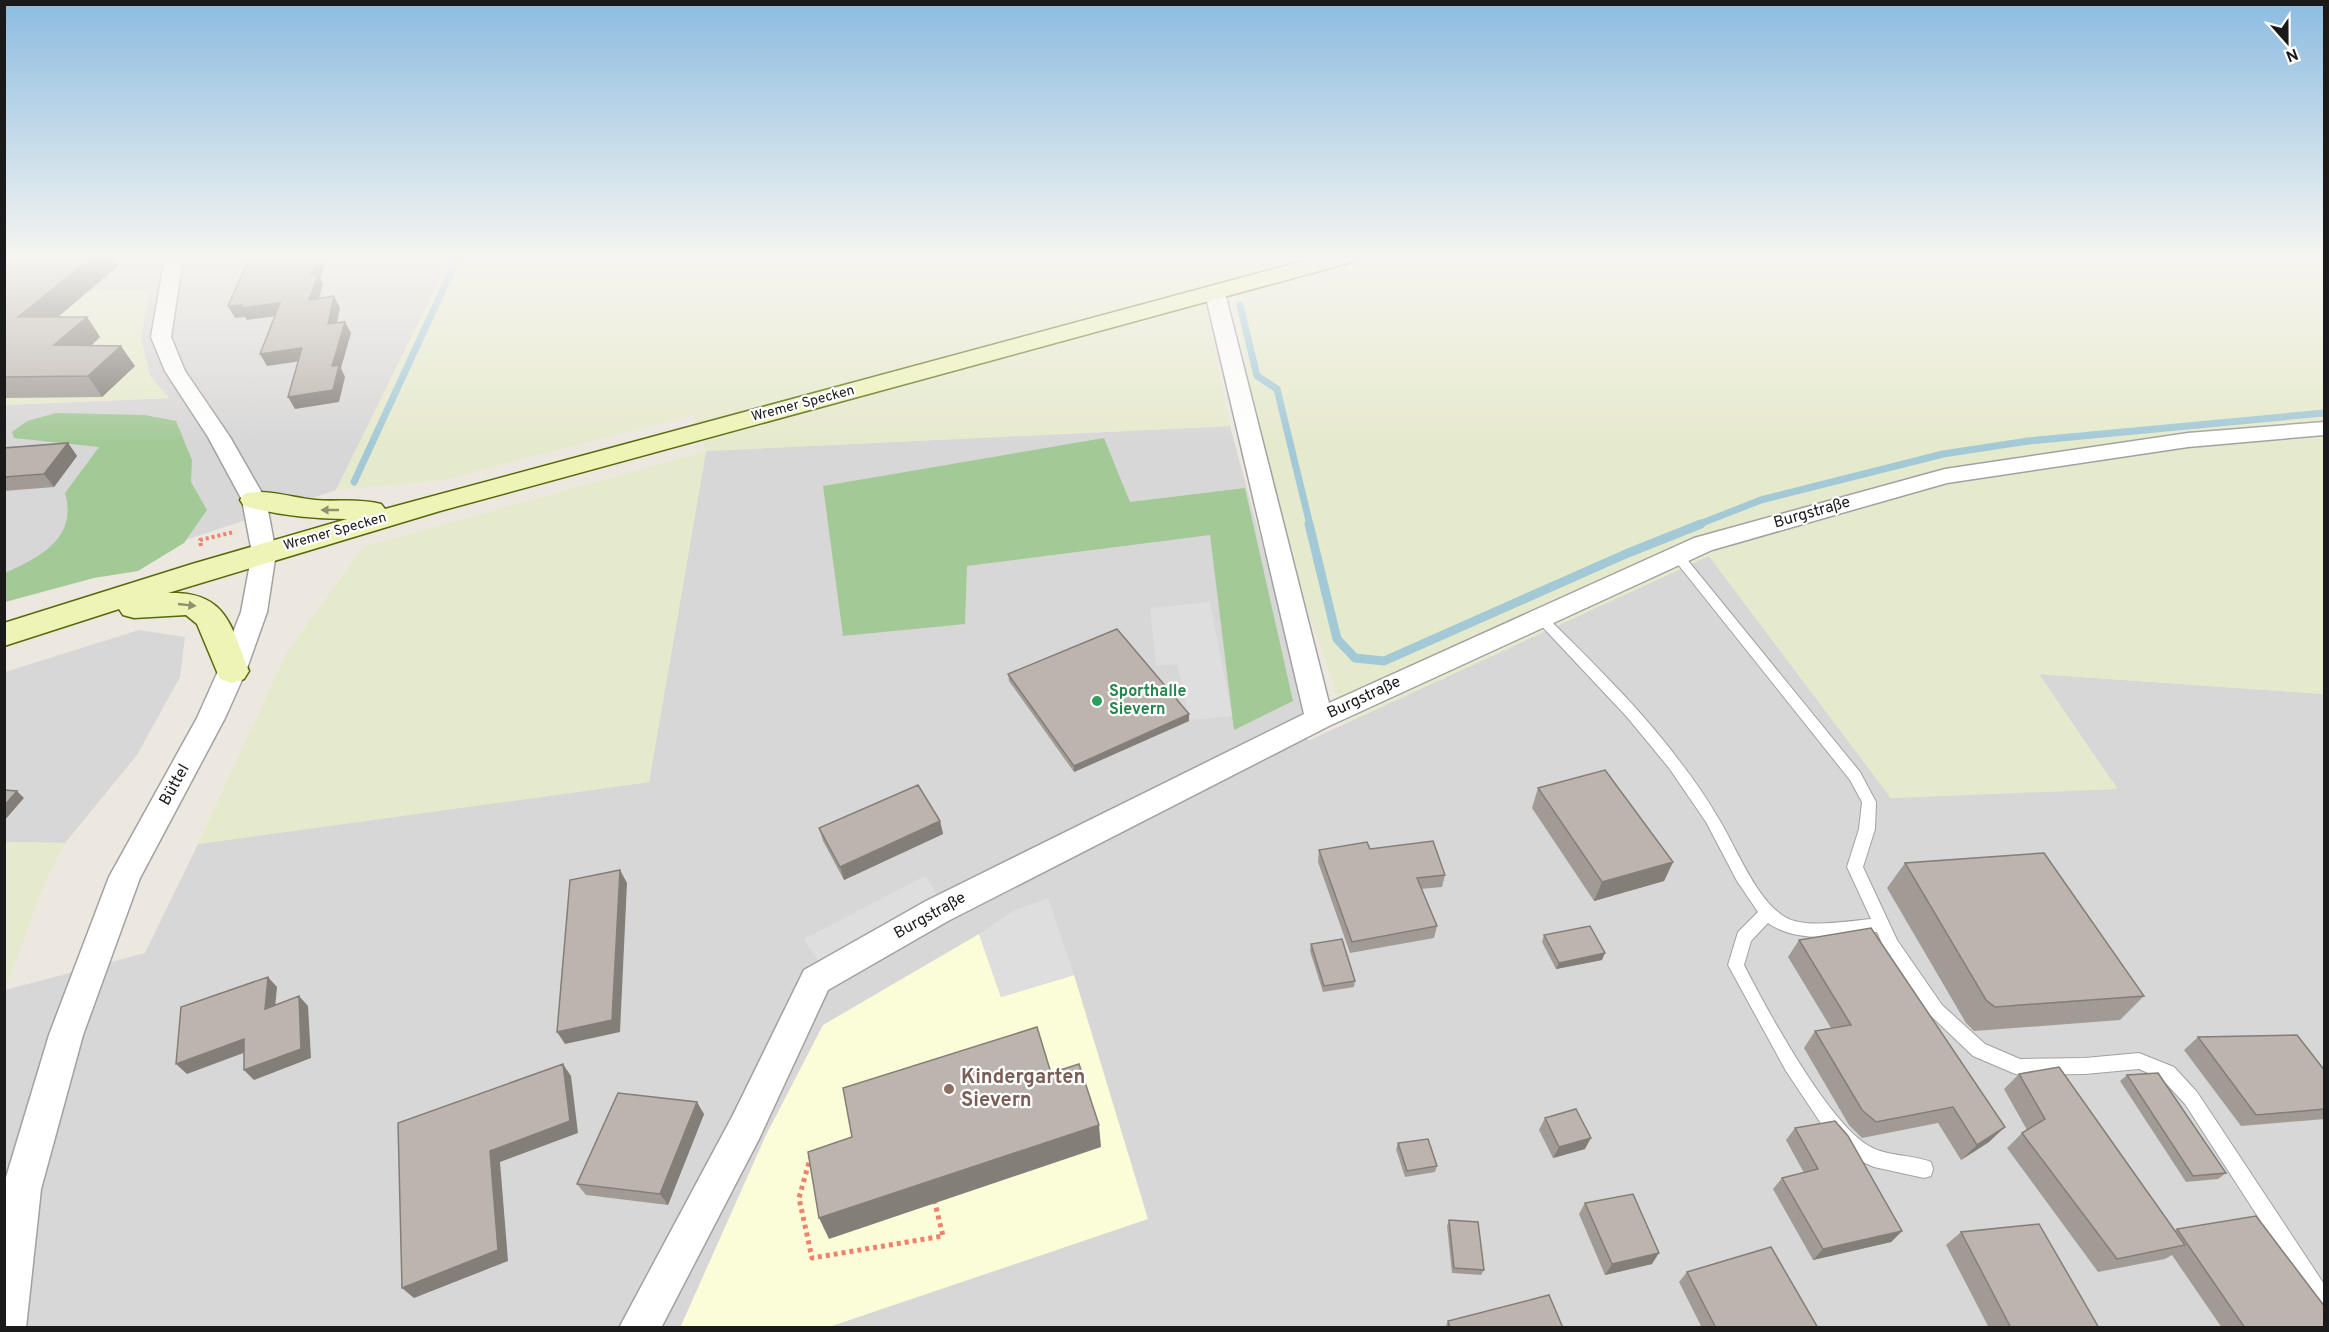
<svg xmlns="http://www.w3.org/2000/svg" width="2329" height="1332" font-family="Overpass,sans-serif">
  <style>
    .residential { fill: #d8d7d7 }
    .education { fill: #fbfcd8 }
    .farmland { fill: #e6eacc }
    .forest { fill: #a3c997 }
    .parking { fill: #dedede }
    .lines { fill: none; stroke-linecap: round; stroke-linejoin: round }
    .stream-far1 { stroke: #a3c9d7; stroke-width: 7 }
    .stream { stroke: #a3c9d7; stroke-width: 9 }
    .lane-casing { stroke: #a1a1a1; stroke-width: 2 }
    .street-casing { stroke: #a1a1a1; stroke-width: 3 }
    .secondary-casing { stroke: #59680b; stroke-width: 3 }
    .path-far1 { stroke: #f0816d; stroke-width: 4; stroke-dasharray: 3 3; stroke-linecap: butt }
    .path { stroke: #f0816d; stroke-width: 5; stroke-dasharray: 4 4; stroke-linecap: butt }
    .lane { fill: #fff; fill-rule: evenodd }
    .street { fill: #fff; fill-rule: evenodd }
    .secondary { fill: #eef4b5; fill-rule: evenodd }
    .wall { fill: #a29b95 }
    .shaded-wall { fill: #847e79 }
    .building { fill: #bcb4ad; stroke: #847e79; stroke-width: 1.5 }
    .oneway { fill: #8f926f }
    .leisure-dot { fill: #2e9e5b; stroke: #fff; stroke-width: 2 }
    .education-dot { fill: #8d6e63; stroke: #fff; stroke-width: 2 }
    .labels { text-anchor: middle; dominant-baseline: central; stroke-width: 4.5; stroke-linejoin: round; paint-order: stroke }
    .far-street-label { font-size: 14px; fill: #1a1a1a; stroke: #fff }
    .street-label { font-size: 16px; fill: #1a1a1a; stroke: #fff }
    .leisure-label { font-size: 16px; font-weight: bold; fill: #27864d; stroke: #fff; text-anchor: start }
    .near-education-label { font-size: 20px; font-weight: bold; fill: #785e54; stroke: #fff; text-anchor: start }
  </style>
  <rect width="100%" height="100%" fill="#ece8e0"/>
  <!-- residential -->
  <path class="residential" d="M 5,257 L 451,257 L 336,490 L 5,600 L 4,405 L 169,398 L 150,376 L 141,338 L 149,290 L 5,292 Z
    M 1230,426 L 1279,607 L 1308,741 L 1654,579 L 1709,556 L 1891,798 L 2117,788 L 2038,674 L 2324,694 L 2324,1327 L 5,1328 L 5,990 L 145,953 L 198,844 L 649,782 L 706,451 Z
    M 139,630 L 185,637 L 180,677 L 137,755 L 65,843 L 5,842 L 5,672 Z"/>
  <!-- education -->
  <path class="education" d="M 979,934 L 1001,997 L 1074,975 L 1148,1219 L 829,1327 L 680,1328 L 766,1135 L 823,1025 Z"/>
  <!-- farmland -->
  <path class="farmland" d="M 451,257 L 1310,257 L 1202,287 L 1230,426 L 706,451 L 649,782 L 198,844 L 286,654 L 363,547 L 706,451 L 693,415 L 443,480 L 336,490 Z
    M 1376,257 L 2324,257 L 2324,694 L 2039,674 L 2117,789 L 1891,798 L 1709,556 L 1347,723 L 1306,605 L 1255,422 L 1235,297 Z
    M 149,290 L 141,338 L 150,376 L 169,398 L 5,405 L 4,292 Z
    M 5,842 L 65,843 L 45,882 L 5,990 Z"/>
  <!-- forest -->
  <path class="forest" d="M 56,413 L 145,415 L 176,421 L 192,460 L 191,482 L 207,510 L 184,543 L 138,571 L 94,578 L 5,602 L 5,573 C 40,557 78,538 65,493 L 99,447 L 14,438 L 12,432 L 27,421 Z
    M 1104,438 L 1130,502 L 1245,488 L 1293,701 L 1234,730 L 1210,535 L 967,566 L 965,624 L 843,636 L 823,486 Z"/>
  <!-- parking -->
  <path class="parking" d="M 1210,602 L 1232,716 L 1190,720 L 1177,664 L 1156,666 L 1150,608 Z
    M 925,876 L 940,899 L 819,963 L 804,939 Z
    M 1048,898 L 1074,975 L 1001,997 L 979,934 L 1013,911 Z"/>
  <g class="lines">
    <!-- stream-far1 -->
    <path class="stream-far1" d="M 1240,305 L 1257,376 L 1277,389 L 1310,525
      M 354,482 L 458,257
      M 1697,525 L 1761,500 L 1943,454 L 2028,441 L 2324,413"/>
    <!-- stream -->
    <path class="stream" d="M 1309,524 L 1337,639 L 1355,658 L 1384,661 L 1628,553 L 1701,524"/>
    <!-- lane casing -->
    <g class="lane-casing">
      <path id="lane" d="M 1677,551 L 1681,552 L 1860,772 L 1876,802 L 1875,829 L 1863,867 L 1897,940 L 1942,1005 L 1985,1044 L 2020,1059 L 2085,1058 L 2139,1053 L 2174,1067 L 2197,1092 L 2324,1284 L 2324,1311 L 2317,1308 L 2185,1104 L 2162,1079 L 2139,1069 L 2085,1074 L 2019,1075 L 2013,1073 L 1973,1056 L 1930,1015 L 1885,950 L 1877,932 C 1842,935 1799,945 1768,923 L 1751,941 L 1744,965 C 1766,1008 1828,1123 1869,1146 C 1888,1157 1911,1154 1931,1162 L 1933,1169 L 1931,1176 L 1924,1178 L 1874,1167 L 1852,1157 L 1839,1145 L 1822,1125 L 1786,1071 L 1728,965 L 1738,932 L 1758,912 L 1737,881 L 1706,822 L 1669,768 L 1627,717 L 1534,618 L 1540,614 L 1545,615 C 1592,662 1641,709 1681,763 C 1694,780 1706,797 1717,816 C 1736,846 1755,899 1785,917 C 1804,929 1849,921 1871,919 L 1847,867 L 1859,829 L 1862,802 L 1850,780 L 1673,558 L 1671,555 Z"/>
    </g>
    <!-- street casing -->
    <g class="street-casing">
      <path id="street" d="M 165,257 L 183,257 L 171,337 L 185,371 L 230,437 L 266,500 L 276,553 L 267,612 L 246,671 L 225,718 L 140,878 L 83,1035 L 41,1189 L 26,1328 L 4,1328 L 4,1184 L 49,1035 L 109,877 L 197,718 L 218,671 L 241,612 L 252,553 L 242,500 L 208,437 L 165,371 L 151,337 Z
        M 1215,287 L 1225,293 L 1329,703 L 1694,538 L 1945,469 L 2188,433 L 2324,422 L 2324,435 L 2188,447 L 1947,483 L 1712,550 L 1329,726 L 948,921 L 828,990 L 759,1139 L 661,1328 L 619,1328 L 733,1115 L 804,970 L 926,901 L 1304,714 L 1205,293 Z"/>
    </g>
    <!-- secondary casing -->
    <g class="secondary-casing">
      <path id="secondary" d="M 1318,257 L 1355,257 L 1352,262 L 440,511 L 168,593 C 226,591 231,625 249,671 L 244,679 L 232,683 L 220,679 L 197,624 L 186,615 L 134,618 L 123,615 L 119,609 L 4,646 L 4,623 L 192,564 L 347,519 C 313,519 277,515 244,506 L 240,500 L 244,494 C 265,488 292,498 315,500 C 336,502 360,498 381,504 L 385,509 Z"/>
    </g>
    <!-- path-far1 -->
    <path class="path-far1" d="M 201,546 L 200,540 L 234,532"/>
    <!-- path -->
    <path class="path" d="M 811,1155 L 799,1198 L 812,1258 L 943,1236 L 935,1203"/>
    <!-- lane -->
    <use href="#lane" class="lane"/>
    <!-- street -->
    <use href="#street" class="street"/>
    <!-- secondary -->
    <use href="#secondary" class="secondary"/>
  </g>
  <!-- wall -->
  <path class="wall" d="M 4,257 L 119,265 L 58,317 L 87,317 L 100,337 L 91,346 L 135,366 L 102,397 L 4,398 Z
    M 68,443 L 77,456 L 54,487 L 4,491 L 4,448 Z
    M 1008,674 L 1189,721 L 1074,772 L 1009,681 Z
    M 1538,788 L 1673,862 L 1664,881 L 1594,901 L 1532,808 Z
    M 940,821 L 943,834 L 844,880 L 823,841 L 819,828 Z
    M 1370,849 L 1445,875 L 1442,887 L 1421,889 L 1437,926 L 1434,938 L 1350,953 L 1318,862 L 1319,850 Z
    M 1905,863 L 2144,996 L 2120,1020 L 1974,1031 L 1966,1023 L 1887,888 Z
    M 1544,935 L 1602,960 L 1556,969 L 1542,942 Z
    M 1799,940 L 1989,1142 L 1961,1160 L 1938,1123 L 1862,1138 L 1849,1125 L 1804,1048 L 1815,1031 L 1831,1028 L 1788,957 Z
    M 1311,944 L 1355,981 L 1354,987 L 1323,992 L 1310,951 Z
    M 2198,1037 L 2325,1071 L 2325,1119 L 2241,1126 L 2184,1050 Z
    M 2019,1074 L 2175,1230 L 2177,1229 L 2325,1328 L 2222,1328 L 2172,1255 L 2165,1259 L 2098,1272 L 2007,1148 L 2022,1133 L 2027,1130 L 2004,1089 Z
    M 2127,1075 L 2226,1173 L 2218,1179 L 2186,1182 L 2120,1081 Z
    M 704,1114 L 668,1205 L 586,1195 L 577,1184 Z
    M 1545,1118 L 1585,1149 L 1553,1158 L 1539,1130 Z
    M 1795,1128 L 1902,1231 L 1891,1242 L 1813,1260 L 1773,1189 L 1782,1178 L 1804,1173 L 1786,1140 Z
    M 1398,1143 L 1437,1166 L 1435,1172 L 1405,1177 L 1396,1149 Z
    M 1585,1203 L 1652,1264 L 1605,1275 L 1579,1214 Z
    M 1449,1220 L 1484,1270 L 1481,1275 L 1452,1273 L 1447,1226 Z
    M 1961,1232 L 2099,1328 L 1989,1328 L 1946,1245 Z
    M 1687,1272 L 1818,1328 L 1702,1328 L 1679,1282 Z
    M 1448,1321 L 1563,1328 L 1445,1328 Z"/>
  <!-- shaded-wall -->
  <path class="shaded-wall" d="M 85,257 L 113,257 L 119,265 L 33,338 L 18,317 Z
    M 318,257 L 328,257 L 320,278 L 323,285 L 315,311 L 309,300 L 311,275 Z
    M 334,296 L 340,308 L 334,336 L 328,324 Z
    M 280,303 L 286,315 L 247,320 L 245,317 L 235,318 L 228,306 L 242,305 Z
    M 87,317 L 100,337 L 68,366 L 54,345 Z
    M 345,322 L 351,333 L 341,368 L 345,377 L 339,402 L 295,409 L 288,397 L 332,366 Z
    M 121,346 L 135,366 L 102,397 L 88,376 Z
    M 302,348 L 308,360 L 267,366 L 260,354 Z
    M 68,443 L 77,456 L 54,487 L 44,474 Z
    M 1189,714 L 1189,721 L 1074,772 L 1074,766 Z
    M 17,791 L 24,798 L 4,821 L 4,806 Z
    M 940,821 L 943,834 L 844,880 L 840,867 Z
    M 1673,862 L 1664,881 L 1594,901 L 1602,882 Z
    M 620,870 L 627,883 L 620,1032 L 565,1044 L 557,1032 Z
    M 1605,953 L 1602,960 L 1556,969 L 1559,963 Z
    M 268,977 L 277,987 L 274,1019 L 265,1009 Z
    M 299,996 L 308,1006 L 311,1058 L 254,1080 L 244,1070 Z
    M 244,1039 L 254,1049 L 187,1074 L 176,1064 Z
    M 563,1064 L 571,1076 L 578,1133 L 500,1162 L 508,1261 L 414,1298 L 402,1288 L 490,1151 Z
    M 697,1102 L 704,1114 L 668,1205 L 660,1194 Z
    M 1099,1125 L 1101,1147 L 829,1239 L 819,1218 Z
    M 2005,1127 L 1989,1142 L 1961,1160 L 1977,1145 Z
    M 1591,1138 L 1585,1149 L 1553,1158 L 1559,1147 Z
    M 1902,1231 L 1891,1242 L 1813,1260 L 1823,1249 Z
    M 1659,1253 L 1652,1264 L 1605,1275 L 1612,1264 Z"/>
  <!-- building -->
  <path class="building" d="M 4,257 L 92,257 L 18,317 L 87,317 L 54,345 L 121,346 L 88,376 L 4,377 Z
    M 250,257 L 318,257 L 311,275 L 318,274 L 309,300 L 334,296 L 328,324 L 345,322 L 332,366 L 339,365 L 333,390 L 288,397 L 302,348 L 260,354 L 280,303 L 240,308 L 242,305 L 228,306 Z
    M 68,443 L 44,474 L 4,477 L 4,448 Z
    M 1117,629 L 1189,714 L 1074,766 L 1008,674 Z
    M 1605,770 L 1673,862 L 1602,882 L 1538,788 Z
    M 918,785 L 940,821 L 840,867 L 819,828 Z
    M 4,790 L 17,791 L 4,806 Z
    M 1433,841 L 1445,875 L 1417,878 L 1437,926 L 1352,942 L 1319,850 L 1367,842 L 1370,849 Z
    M 2044,853 L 2144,996 L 1995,1007 L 1986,1000 L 1905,863 Z
    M 620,870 L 612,1020 L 557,1032 L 570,880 Z
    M 1590,926 L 1605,953 L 1559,963 L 1544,935 Z
    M 1871,928 L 2005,1127 L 1977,1145 L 1953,1107 L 1876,1122 L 1862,1110 L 1815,1031 L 1851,1025 L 1799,940 Z
    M 1342,939 L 1355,981 L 1324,986 L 1311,944 Z
    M 268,977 L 265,1009 L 299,996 L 301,1049 L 244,1070 L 244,1039 L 176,1064 L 181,1007 Z
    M 1037,1027 L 1051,1073 L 1079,1064 L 1099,1125 L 819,1218 L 808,1152 L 852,1137 L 843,1088 Z
    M 2297,1035 L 2325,1071 L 2325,1109 L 2256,1115 L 2198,1037 Z
    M 563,1064 L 570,1121 L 490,1151 L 498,1250 L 402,1288 L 398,1123 Z
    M 2059,1067 L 2185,1245 L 2117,1259 L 2022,1133 L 2045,1119 L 2019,1074 Z
    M 2158,1073 L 2226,1173 L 2193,1176 L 2127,1075 Z
    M 618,1093 L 697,1102 L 660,1194 L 577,1184 Z
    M 1576,1109 L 1591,1138 L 1559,1147 L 1545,1118 Z
    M 1835,1121 L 1848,1136 L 1902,1231 L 1823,1249 L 1782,1178 L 1818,1169 L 1795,1128 Z
    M 1428,1139 L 1437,1166 L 1407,1171 L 1398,1143 Z
    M 1633,1194 L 1659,1253 L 1612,1264 L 1585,1203 Z
    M 2256,1216 L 2325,1307 L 2325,1328 L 2245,1328 L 2177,1229 Z
    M 1449,1220 L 1478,1222 L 1484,1270 L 1454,1268 Z
    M 2039,1224 L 2099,1328 L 2011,1328 L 1961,1232 Z
    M 1771,1247 L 1818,1328 L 1716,1328 L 1687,1272 Z
    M 1549,1295 L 1563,1328 L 1450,1328 L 1448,1321 Z"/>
  <!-- one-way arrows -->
  <defs><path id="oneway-solid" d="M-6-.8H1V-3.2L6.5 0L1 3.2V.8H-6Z" transform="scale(1.5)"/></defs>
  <g class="oneway">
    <use href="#oneway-solid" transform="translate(330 510) rotate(180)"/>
    <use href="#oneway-solid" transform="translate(187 605) rotate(6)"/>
  </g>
  <!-- sky -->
  <linearGradient id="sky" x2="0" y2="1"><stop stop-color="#8cbce1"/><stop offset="0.58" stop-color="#f6f5f1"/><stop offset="1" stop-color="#f6f5f1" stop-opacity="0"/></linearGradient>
  <rect width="2329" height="444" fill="url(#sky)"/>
  <!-- markers -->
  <circle class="leisure-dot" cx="1097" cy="701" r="6"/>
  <circle class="education-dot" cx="949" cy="1089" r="6"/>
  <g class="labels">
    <!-- far-street labels -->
    <g class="far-street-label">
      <text transform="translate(803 404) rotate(-15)">Wremer Specken</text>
      <text transform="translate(335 532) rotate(-16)">Wremer Specken</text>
    </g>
    <!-- street labels -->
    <g class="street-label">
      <text transform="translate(1812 513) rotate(-16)">Burgstraße</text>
      <text transform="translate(1364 698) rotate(-25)">Burgstraße</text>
      <text transform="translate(175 785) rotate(-61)">Büttel</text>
      <text transform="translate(930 916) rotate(-29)">Burgstraße</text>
    </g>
    <!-- leisure labels -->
    <g class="leisure-label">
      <text x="1109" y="692">Sporthalle<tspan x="1109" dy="18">Sievern</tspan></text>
    </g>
    <!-- near-education labels -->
    <g class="near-education-label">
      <text x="961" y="1078">Kindergarten<tspan x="961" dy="23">Sievern</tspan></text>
    </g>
  </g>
  <!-- border -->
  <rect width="2329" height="1332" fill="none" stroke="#1a1a1a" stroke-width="12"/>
  <!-- north arrow -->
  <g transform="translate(2287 42) rotate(159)" stroke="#ffffff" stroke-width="4.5" paint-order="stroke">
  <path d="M0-4.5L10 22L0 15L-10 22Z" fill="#1a1a1a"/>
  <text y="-9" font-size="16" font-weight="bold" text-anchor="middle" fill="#1a1a1a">N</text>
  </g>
</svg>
